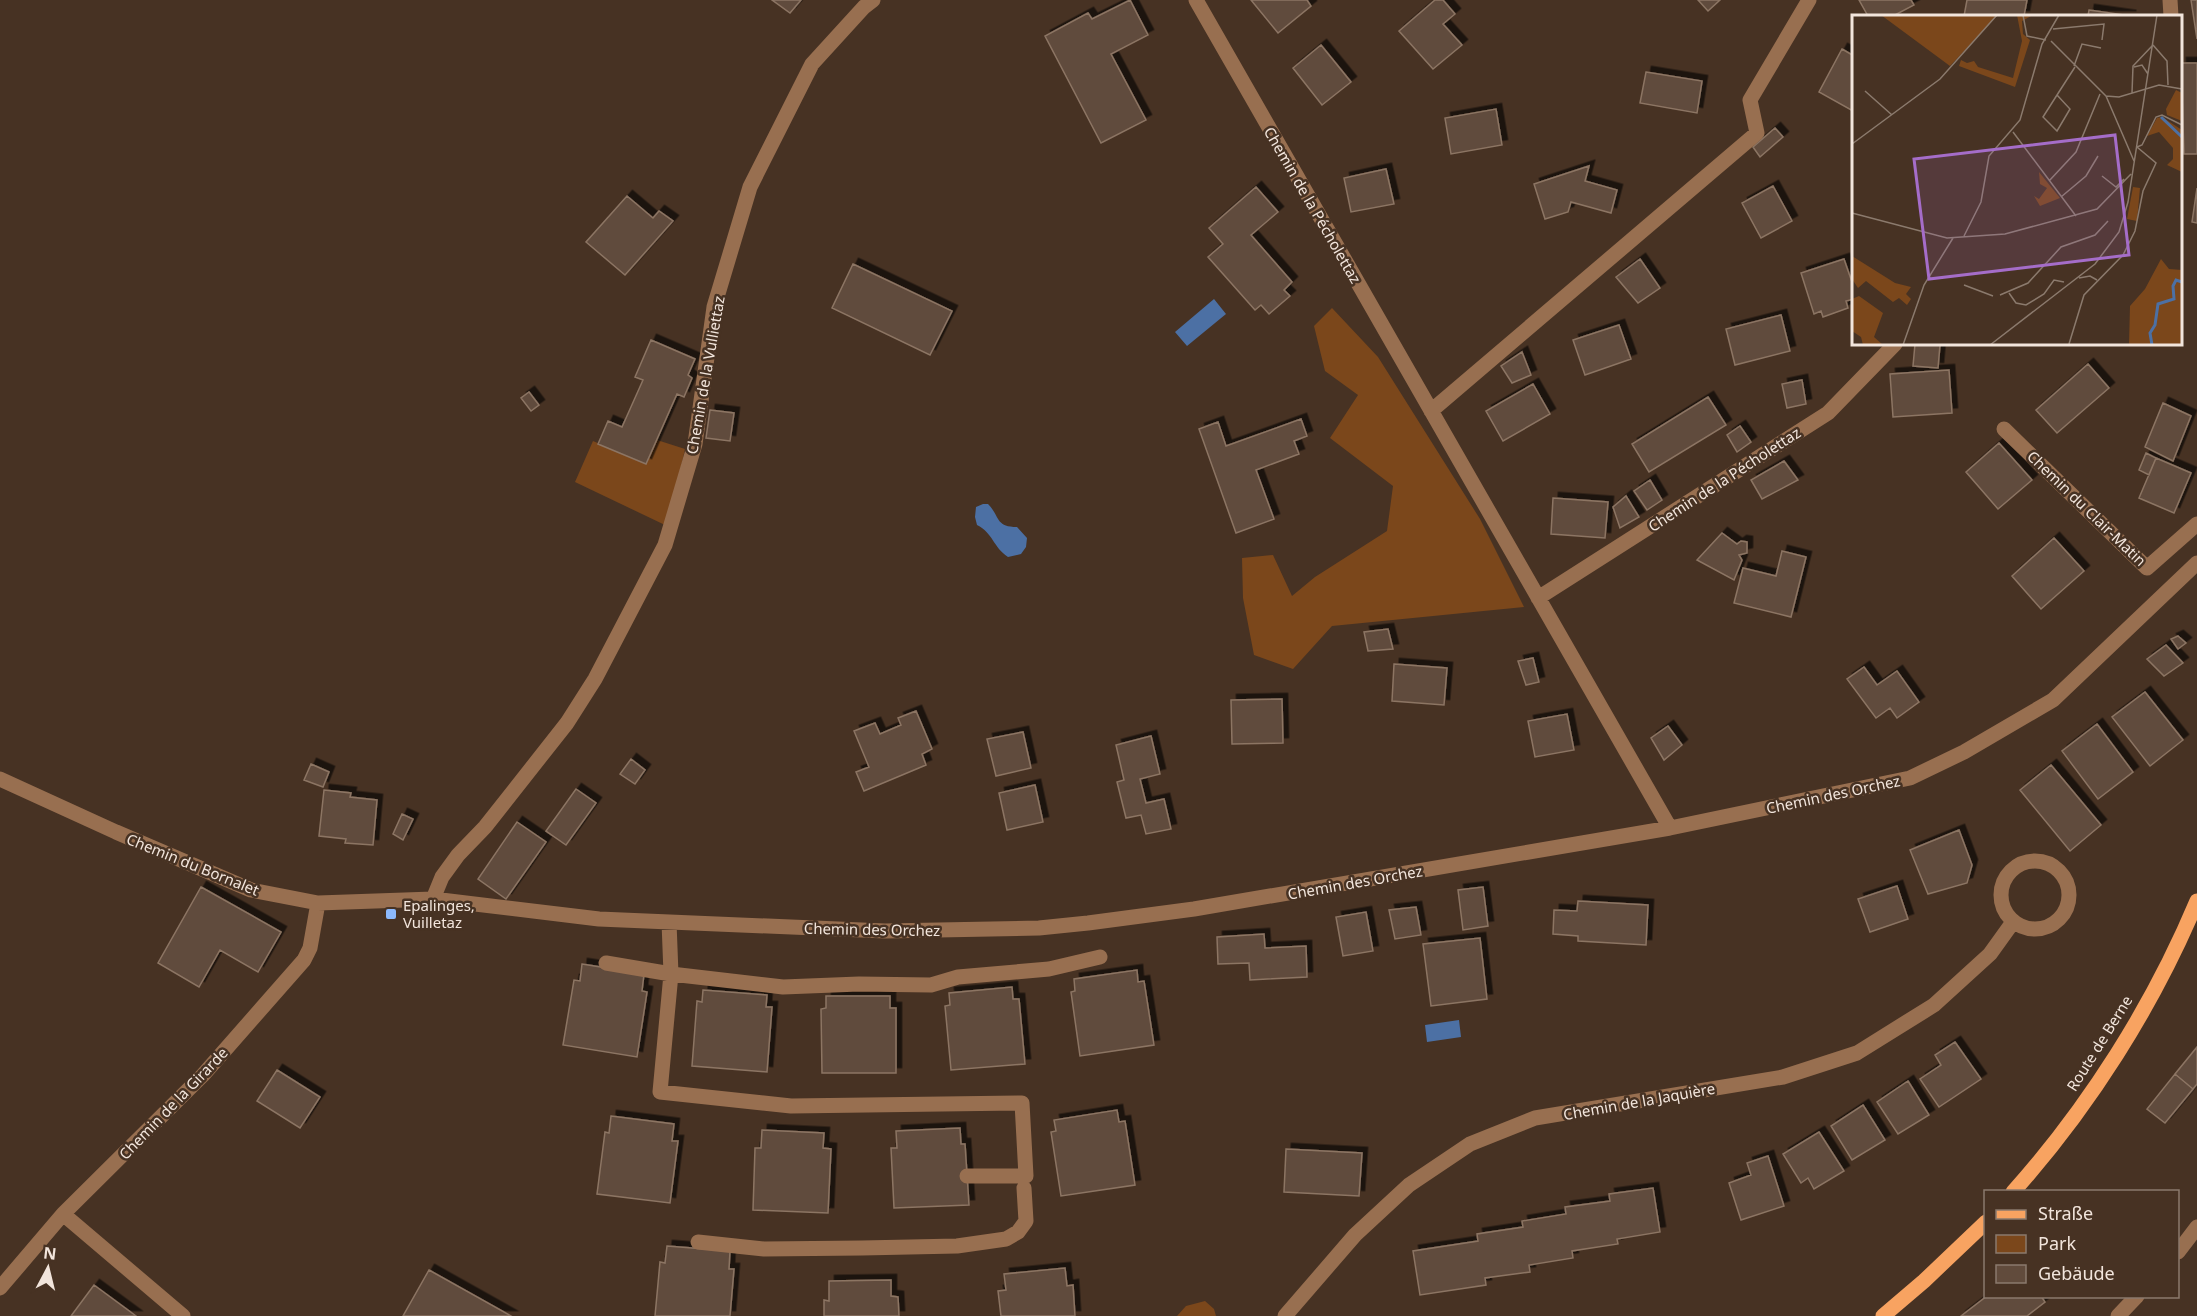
<svg xmlns="http://www.w3.org/2000/svg" width="2197" height="1316" font-family="'Noto Sans',sans-serif">
  <style>
    .green { fill: #7b471b }
    .water { fill: #4c70a4 }
    .building { fill: #614b3c; stroke: #8c7564; stroke-width: 1.5; filter: url(#shadow) }
    .lines { fill: none; stroke-linecap: round; stroke-linejoin: round }
    .minor { stroke: #986f50; stroke-width: 15 }
    .major { stroke: #f8a361; stroke-width: 15 }
    .poi-dot { fill: #8cb9fc; stroke: #473223; stroke-width: 2 }
    .labels { text-anchor: middle; dominant-baseline: central; stroke-width: 5; stroke-linejoin: round; paint-order: stroke }
    .street-label { font-size: 15px; fill: #f2e5dc; stroke: #473223 }
    .poi-label { font-size: 15px; fill: #f2e5dc; stroke: #473223; text-anchor: start }
    .inset-river { fill: none; stroke: #4c70a4; stroke-width: 3 }
    .inset-road { fill: none; stroke: #8b7a6d; stroke-width: 1.5 }
    .view { fill: #a56dc9; fill-opacity: 0.15; stroke: #a56dc9; stroke-width: 3 }
    .inset-edge { fill: none; stroke: #f2e5dc; stroke-width: 3 }
  </style>
  <defs>
    <filter id="shadow"><feDropShadow dx="5.5" dy="-5.5" stdDeviation="0" flood-color="#0009"/></filter>
  </defs>
  <rect width="100%" height="100%" fill="#473223"/>
  <!-- green -->
  <path class="green" d="M 1332,308 L 1378,357 L 1480,519 L 1524,607 L 1332,626 L 1293,669 L 1254,655 L 1243,598 L 1242,558 L 1273,555 L 1292,596 L 1315,577 L 1387,531 L 1393,486 L 1330,438 L 1358,395 L 1325,371 L 1314,326 Z
    M 657,440 L 685,449 L 673,501 L 665,525 L 575,482 L 593,441 L 646,464 Z
    M 1205,1301 L 1214,1309 L 1216,1316 L 1177,1316 L 1186,1306 Z"/>
  <!-- water -->
  <path class="water" d="M 1214,299 L 1226,314 L 1187,346 L 1175,332 Z
    M 983,504 L 988,504 C 1000,516 995,527 1017,527 L 1027,538 L 1026,547 L 1021,554 L 1008,557 C 993,547 993,533 977,525 L 975,517 L 976,507 Z
    M 1459,1020 L 1461,1037 L 1427,1042 L 1425,1025 Z"/>
  <!-- building -->
  <path class="building" d="M 772,0 L 801,0 L 790,13 Z
    M 1130,0 L 1148,35 L 1111,54 L 1146,120 L 1101,143 L 1045,36 L 1088,13 L 1092,19 Z
    M 1251,0 L 1307,0 L 1311,6 L 1278,33 Z
    M 1435,0 L 1443,0 L 1455,14 L 1443,24 L 1462,45 L 1433,69 L 1399,31 Z
    M 1698,0 L 1720,0 L 1708,11 Z
    M 1859,0 L 1911,0 L 1914,5 L 1893,16 L 1868,16 Z
    M 1967,0 L 2027,0 L 2024,16 L 1964,16 Z
    M 2191,0 L 2197,0 L 2197,39 Z
    M 2089,10 L 2131,16 L 2088,16 Z
    M 1321,45 L 1351,82 L 1322,105 L 1293,68 Z
    M 1842,49 L 1854,56 L 1853,111 L 1819,92 Z
    M 2181,63 L 2197,63 L 2197,154 L 2184,154 Z
    M 1646,72 L 1702,81 L 1697,113 L 1640,103 Z
    M 1496,109 L 1502,145 L 1451,154 L 1445,118 Z
    M 1775,128 L 1783,137 L 1760,157 L 1753,147 Z
    M 1589,166 L 1585,181 L 1617,190 L 1611,213 L 1571,202 L 1568,212 L 1545,219 L 1534,184 Z
    M 1386,169 L 1394,204 L 1351,212 L 1344,178 Z
    M 1773,186 L 1792,221 L 1761,238 L 1742,203 Z
    M 1256,187 L 1278,212 L 1251,235 L 1292,282 L 1284,290 L 1290,296 L 1269,314 L 1261,305 L 1255,310 L 1208,257 L 1223,244 L 1209,228 Z
    M 2197,188 L 2197,223 L 2192,222 Z
    M 627,196 L 653,218 L 659,211 L 673,221 L 625,275 L 586,242 Z
    M 1640,259 L 1660,288 L 1638,303 L 1616,277 Z
    M 1844,259 L 1854,288 L 1854,299 L 1846,301 L 1848,308 L 1823,317 L 1821,311 L 1814,314 L 1801,273 Z
    M 853,264 L 952,311 L 930,355 L 832,308 Z
    M 1781,315 L 1790,351 L 1735,365 L 1726,329 Z
    M 1619,325 L 1631,359 L 1585,375 L 1573,340 Z
    M 651,340 L 695,359 L 688,375 L 692,378 L 684,397 L 677,394 L 646,464 L 598,444 L 608,421 L 622,427 L 643,380 L 635,377 Z
    M 1915,344 L 1940,345 L 1938,368 L 1913,366 Z
    M 1522,352 L 1531,375 L 1512,383 L 1501,366 Z
    M 2088,364 L 2109,388 L 2057,433 L 2036,410 Z
    M 1949,370 L 1952,413 L 1893,417 L 1890,374 Z
    M 1802,380 L 1806,404 L 1787,408 L 1782,384 Z
    M 1533,384 L 1550,414 L 1503,441 L 1486,411 Z
    M 529,392 L 539,405 L 531,411 L 521,398 Z
    M 1708,397 L 1726,425 L 1649,472 L 1632,444 Z
    M 2163,403 L 2191,416 L 2173,461 L 2145,447 Z
    M 710,410 L 734,413 L 730,441 L 706,438 Z
    M 1301,419 L 1307,436 L 1294,441 L 1299,454 L 1256,470 L 1274,519 L 1236,533 L 1199,429 L 1218,422 L 1226,446 Z
    M 1740,426 L 1751,442 L 1737,452 L 1727,435 Z
    M 1999,443 L 2032,480 L 1998,509 L 1966,472 Z
    M 2146,453 L 2156,458 L 2149,475 L 2139,470 Z
    M 2156,458 L 2191,473 L 2174,513 L 2139,498 Z
    M 1784,461 L 1798,480 L 1762,499 L 1751,480 Z
    M 1650,480 L 1662,500 L 1647,510 L 1634,491 Z
    M 1626,496 L 1639,517 L 1620,528 L 1613,507 Z
    M 1553,498 L 1608,502 L 1605,538 L 1551,534 Z
    M 1722,533 L 1737,544 L 1741,541 L 1747,542 L 1747,553 L 1739,555 L 1742,560 L 1734,580 L 1697,560 Z
    M 2054,538 L 2084,571 L 2041,609 L 2012,576 Z
    M 1782,551 L 1806,557 L 1791,617 L 1734,603 L 1743,568 L 1776,576 Z
    M 1388,629 L 1393,649 L 1368,651 L 1364,632 Z
    M 2178,636 L 2186,643 L 2178,649 L 2171,639 Z
    M 2166,645 L 2183,663 L 2164,676 L 2147,659 Z
    M 1533,658 L 1539,682 L 1526,685 L 1518,661 Z
    M 1394,664 L 1447,668 L 1444,705 L 1392,701 Z
    M 1864,667 L 1877,685 L 1897,671 L 1919,702 L 1897,718 L 1890,708 L 1876,718 L 1847,679 Z
    M 2145,692 L 2183,740 L 2150,766 L 2112,717 Z
    M 1282,699 L 1283,743 L 1232,744 L 1231,700 Z
    M 916,711 L 932,749 L 922,754 L 926,765 L 864,791 L 856,772 L 869,767 L 854,731 L 875,723 L 880,734 L 901,725 L 898,718 Z
    M 1567,714 L 1574,750 L 1535,757 L 1528,721 Z
    M 2097,724 L 2133,772 L 2098,799 L 2062,751 Z
    M 1668,726 L 1682,745 L 1664,760 L 1651,738 Z
    M 1023,732 L 1031,768 L 996,776 L 987,739 Z
    M 1151,736 L 1160,774 L 1140,779 L 1146,803 L 1164,799 L 1171,829 L 1146,834 L 1141,815 L 1126,818 L 1117,782 L 1124,780 L 1116,745 Z
    M 631,759 L 645,770 L 635,784 L 620,774 Z
    M 311,764 L 329,772 L 323,787 L 304,780 Z
    M 2051,765 L 2101,825 L 2070,851 L 2020,790 Z
    M 1035,785 L 1043,822 L 1007,830 L 999,793 Z
    M 576,789 L 596,803 L 566,845 L 546,831 Z
    M 324,790 L 351,793 L 350,797 L 377,800 L 373,845 L 345,843 L 346,839 L 319,836 Z
    M 402,814 L 413,819 L 403,840 L 393,834 Z
    M 517,822 L 546,842 L 506,899 L 478,879 Z
    M 1959,830 L 1972,865 L 1967,883 L 1928,894 L 1910,850 Z
    M 1897,886 L 1908,919 L 1870,932 L 1858,899 Z
    M 201,887 L 281,932 L 258,972 L 220,950 L 199,987 L 158,963 Z
    M 1483,887 L 1488,926 L 1463,930 L 1458,890 Z
    M 1578,901 L 1648,905 L 1646,945 L 1578,941 L 1578,936 L 1553,934 L 1554,910 L 1577,911 Z
    M 1416,907 L 1421,935 L 1395,939 L 1389,910 Z
    M 1366,912 L 1373,951 L 1343,956 L 1336,917 Z
    M 1264,934 L 1265,948 L 1306,946 L 1307,977 L 1250,980 L 1249,963 L 1218,964 L 1217,937 Z
    M 1480,938 L 1487,999 L 1431,1006 L 1423,944 Z
    M 582,964 L 644,974 L 642,991 L 647,992 L 637,1057 L 563,1045 L 574,980 L 580,981 Z
    M 1137,970 L 1138,982 L 1144,981 L 1154,1045 L 1080,1056 L 1071,992 L 1075,991 L 1074,979 Z
    M 1012,987 L 1013,999 L 1019,999 L 1025,1064 L 951,1070 L 945,1006 L 950,1005 L 949,993 Z
    M 703,990 L 767,995 L 766,1007 L 772,1007 L 767,1072 L 692,1066 L 697,1001 L 702,1002 Z
    M 826,996 L 890,996 L 890,1008 L 896,1008 L 896,1073 L 822,1073 L 821,1009 L 826,1008 Z
    M 1955,1042 L 1981,1079 L 1939,1107 L 1920,1079 L 1941,1065 L 1935,1055 Z
    M 2197,1047 L 2197,1084 L 2193,1089 L 2175,1074 Z
    M 277,1070 L 320,1097 L 300,1128 L 257,1101 Z
    M 2175,1074 L 2193,1089 L 2165,1123 L 2147,1109 Z
    M 1908,1081 L 1929,1115 L 1898,1134 L 1877,1102 Z
    M 1863,1105 L 1885,1140 L 1852,1160 L 1831,1126 Z
    M 1117,1110 L 1119,1122 L 1125,1121 L 1135,1185 L 1061,1196 L 1051,1132 L 1056,1131 L 1054,1120 Z
    M 611,1116 L 674,1124 L 672,1141 L 678,1141 L 670,1203 L 597,1194 L 605,1132 L 609,1133 Z
    M 960,1128 L 961,1144 L 965,1144 L 969,1205 L 894,1208 L 891,1148 L 897,1148 L 896,1131 Z
    M 762,1130 L 824,1133 L 823,1148 L 831,1149 L 828,1213 L 753,1210 L 755,1148 L 761,1148 Z
    M 1819,1132 L 1844,1171 L 1814,1189 L 1808,1178 L 1801,1183 L 1783,1154 Z
    M 1286,1149 L 1362,1153 L 1359,1196 L 1284,1192 Z
    M 1768,1156 L 1784,1206 L 1741,1220 L 1729,1183 L 1751,1175 L 1747,1163 Z
    M 1653,1188 L 1660,1232 L 1617,1239 L 1618,1244 L 1572,1251 L 1573,1258 L 1529,1265 L 1530,1272 L 1485,1278 L 1486,1285 L 1420,1295 L 1413,1251 L 1478,1241 L 1477,1234 L 1523,1227 L 1522,1221 L 1566,1214 L 1565,1207 L 1610,1201 L 1609,1194 Z
    M 667,1246 L 730,1251 L 729,1269 L 734,1269 L 730,1316 L 655,1316 L 660,1262 L 665,1263 Z
    M 1065,1268 L 1067,1286 L 1073,1285 L 1075,1316 L 1001,1316 L 998,1291 L 1006,1290 L 1004,1274 Z
    M 429,1270 L 511,1316 L 403,1316 Z
    M 891,1280 L 891,1296 L 898,1297 L 899,1316 L 824,1316 L 824,1300 L 829,1301 L 829,1281 Z
    M 94,1285 L 136,1316 L 71,1316 Z
    M 1987,1296 L 2041,1296 L 2045,1302 L 2027,1316 L 1961,1316 Z"/>
  <g class="lines">
    <!-- minor -->
    <path class="minor" d="M 1196,0 L 1670,828
      M 2170,0 L 2171,16
      M 1431,411 L 1757,133 L 1750,100 L 1809,0
      M 2004,429 L 2147,568 L 2197,524
      M 1538,598 L 1828,413 L 1895,344
      M 0,779 L 116,832 L 251,890 L 318,903 L 433,899 L 599,919 L 885,931 L 1039,928 L 1088,923 L 1194,909 L 1670,828 L 1910,778 L 1964,752 L 2053,700 L 2197,563
      M2001 895a34 34 0 1 1 68 0a34 34 0 1 1-68 0Z
      M 433,899 L 442,877 L 458,855 L 485,827 L 567,723 L 595,679 L 665,545 L 695,444 L 714,307 L 750,187 L 812,64 L 864,7 L 873,0
      M 669,922 L 671,974 L 660,1092 L 791,1106 L 1022,1103 L 1026,1176 L 967,1176
      M 606,963 L 671,974 L 783,987 L 859,984 L 931,985 L 958,977 L 1049,969 L 1100,957
      M 63,1214 L 183,1316
      M 698,1242 L 764,1249 L 862,1248 L 957,1246 L 1006,1239 L 1018,1232 L 1026,1221 L 1024,1188
      M 2178,1252 L 2197,1227
      M 0,1288 L 63,1214 L 203,1075 L 304,960 L 310,948 L 318,903
      M 1285,1316 L 1355,1235 L 1409,1185 L 1470,1144 L 1535,1118 L 1783,1077 L 1857,1053 L 1934,1005 L 1990,954 L 2013,922
      M 2118,1316 L 2137,1296"/>
    <!-- major -->
    <path class="major" d="M 2013,1192 C 2089,1107 2153,1006 2197,901
      M 1883,1316 L 1924,1281 L 1986,1222"/>
  </g>
  <!-- markers -->
  <rect class="poi-dot" x="385" y="908" width="12" height="12" rx="3"/>
  <g class="labels">
    <!-- street labels -->
    <g class="street-label">
      <text transform="translate(1313 205) rotate(60)">Chemin de la Pécholettaz</text>
      <text transform="translate(705 375) rotate(-80)">Chemin de la Vulliettaz</text>
      <text transform="translate(1724 479) rotate(-33)">Chemin de la Pécholettaz</text>
      <text transform="translate(2087 508) rotate(44)">Chemin du Clair-Matin</text>
      <text transform="translate(1833 794) rotate(-12)">Chemin des Orchez</text>
      <text transform="translate(193 864) rotate(22)">Chemin du Bornalet</text>
      <text transform="translate(1355 882) rotate(-10)">Chemin des Orchez</text>
      <text transform="translate(872 929) rotate(1)">Chemin des Orchez</text>
      <text transform="translate(2099 1043) rotate(-58)">Route de Berne</text>
      <text transform="translate(1639 1101) rotate(-10)">Chemin de la Jaquière</text>
      <text transform="translate(173 1103) rotate(-46)">Chemin de la Girarde</text>
    </g>
    <!-- poi labels -->
    <g class="poi-label">
      <text x="403" y="905">Epalinges,<tspan x="403" dy="17">Vuilletaz</tspan></text>
    </g>
  </g>
  <!-- overview -->
  <g transform="translate(1852 15)">
    <rect width="330" height="330" fill="#473223"/>
    <path d="M 29,0 L 146,0 L 98,51 ZM 165,0 L 181,0 L 170,6 L 171,19 L 178,25 L 163,72 L 107,51 L 109,45 L 115,48 L 122,46 L 126,52 L 161,63 L 170,26 ZM 324,75 L 330,78 L 330,106 L 315,100 L 314,94 ZM 310,102 L 330,115 L 330,157 L 315,150 L 321,144 L 321,133 L 307,117 L 295,121 L 305,103 ZM 187,157 L 208,183 L 188,191 L 182,181 L 187,184 L 195,173 L 188,169 ZM 281,172 L 288,173 L 285,206 L 275,204 ZM 0,241 L 43,268 L 59,272 L 54,279 L 59,284 L 55,290 L 47,283 L 41,287 L 14,266 L 6,273 L 0,264 ZM 309,244 L 317,254 L 330,255 L 330,330 L 277,330 L 278,291 L 293,274 ZM 7,281 L 31,298 L 22,322 L 31,330 L 11,330 L 9,322 L 0,316 L 0,284 Z" fill="#7b471b"/>
    <path class="inset-river" d="M 309,102 L 330,122M 300,330 L 298,318 L 303,310 L 306,289 L 322,284 L 321,271 L 324,265 L 330,267"/>
    <path class="inset-road" d="M 171,0 L 175,21 L 194,25M 201,14 L 252,9 L 250,25M 199,26 L 254,81 L 267,82 L 307,70 L 330,74M 301,30 L 315,46 L 316,70M 222,51 L 230,29 L 249,33M 282,52 L 290,50 L 296,59M 13,76 L 40,100M 280,78 L 281,51 L 300,31M 205,80 L 218,94 L 205,116 L 191,102 L 205,80 L 223,52M 254,81 L 282,146M 161,117 L 224,201M 0,129 L 88,64 L 145,0M 250,161 L 264,172 L 272,164M 197,166 L 224,137 L 248,79M 209,182 L 234,161 L 246,141M 0,198 L 95,223 L 153,219 L 245,194 L 279,159M 112,221 L 129,187 L 137,141 L 168,105 L 190,29 L 207,0M 227,263 L 238,261 L 245,265M 112,270 L 141,281M 157,278 L 164,288 L 174,290 L 192,279 L 202,265 L 212,267M 148,280 L 176,268 L 209,232 L 243,220 L 256,206M 217,329 L 232,280 L 271,240 L 283,216 L 291,176 L 304,148 L 285,132 L 290,130 L 304,102 L 310,100 L 330,110M 51,330 L 72,270 L 101,223M 138,330 L 243,249 L 267,217 L 276,187 L 305,0"/>
    <path class="view" d="M 263,120 L 277,240 L 77,264 L 62,144 Z"/>
    <rect width="330" height="330" class="inset-edge"/>
  </g>
  <!-- legend -->
  <rect x="1984" y="1190" width="195" height="108" fill="#473223" stroke="#8b7a6d" stroke-width="1.5"/>
  <rect x="1996" y="1210" width="30" height="9" fill="#f8a361" stroke="#8b7a6d" stroke-width="1.5"/>
  <text x="2038" y="1220" font-size="18" fill="#f2e5dc">Straße</text>
  <rect x="1996" y="1235" width="30" height="18" fill="#7b471b" stroke="#8b7a6d" stroke-width="1.5"/>
  <text x="2038" y="1250" font-size="18" fill="#f2e5dc">Park</text>
  <rect x="1996" y="1265" width="30" height="18" fill="#614b3c" stroke="#8b7a6d" stroke-width="1.5"/>
  <text x="2038" y="1280" font-size="18" fill="#f2e5dc">Gebäude</text>
  <!-- north arrow -->
  <g transform="translate(48 1268) rotate(7)" stroke="#473223" stroke-width="4.5" paint-order="stroke">
  <path d="M0-4.5L10 22L0 15L-10 22Z" fill="#f2e5dc"/>
  <text y="-9" font-size="16" font-weight="bold" text-anchor="middle" fill="#f2e5dc">N</text>
  </g>
</svg>
